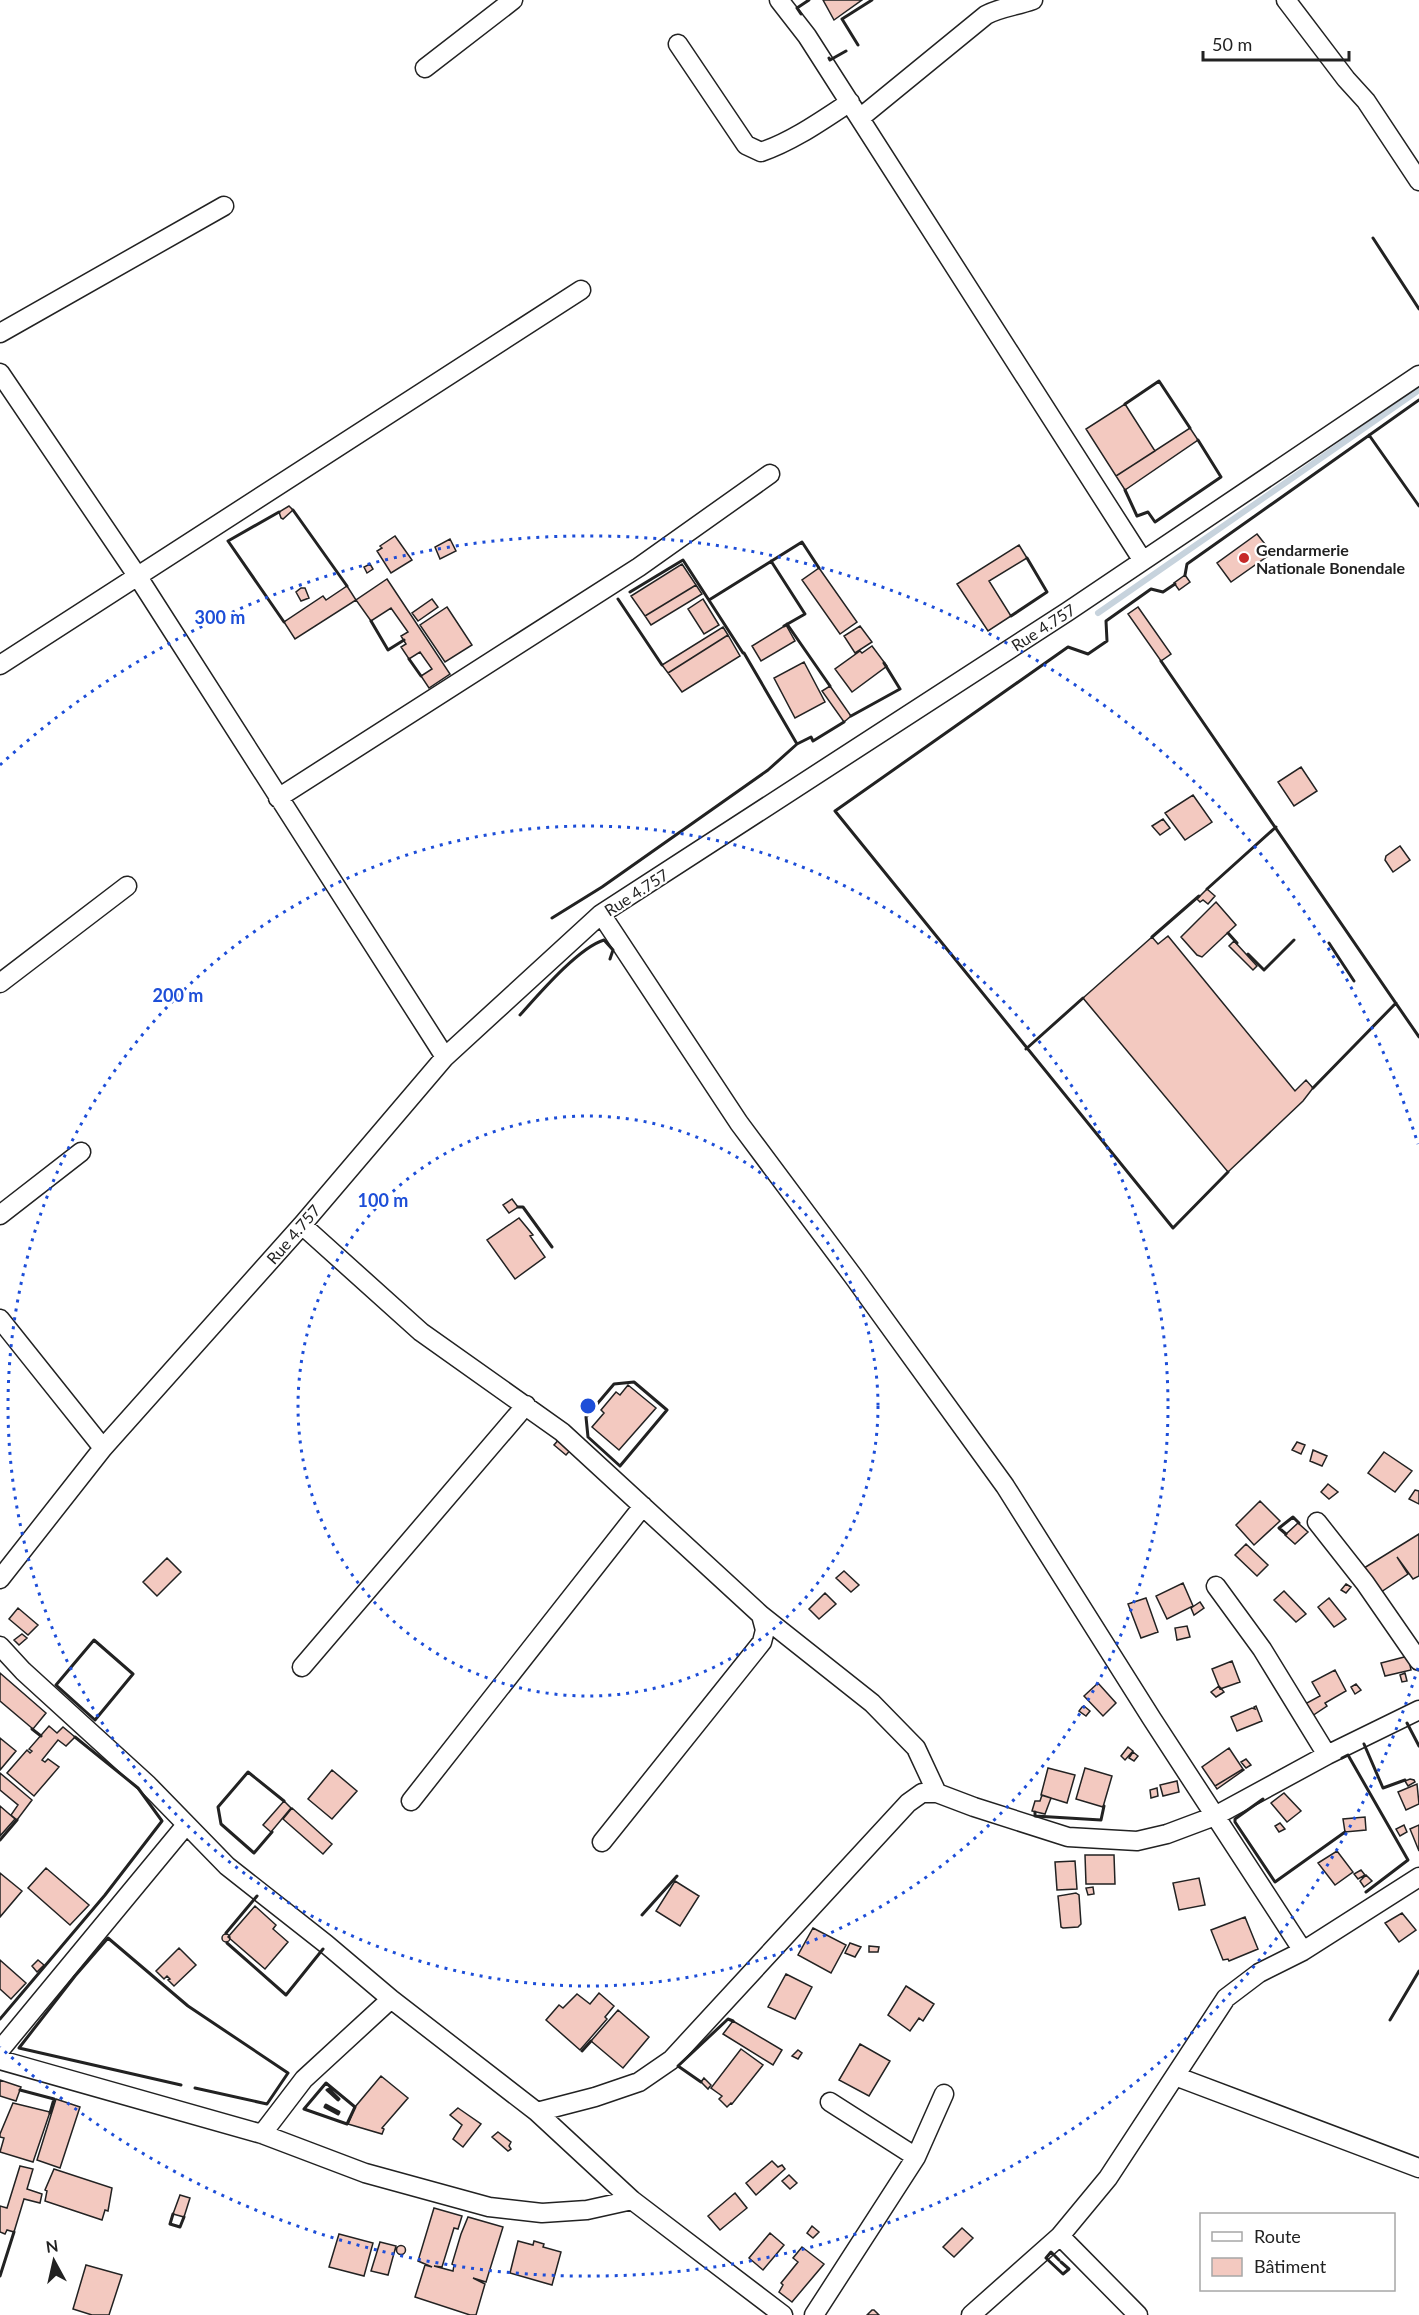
<svg xmlns="http://www.w3.org/2000/svg" width="1419" height="2315" font-family="Lato,sans-serif">
  <style>
    .lines { fill: none; stroke-linecap: round; stroke-linejoin: round }
    .stream { stroke: #c7d3dd; stroke-width: 6 }
    .building { fill: #f3c9c0; stroke: #222; stroke-width: 1.5 }
    .street-casing { stroke: #222; stroke-width: 21 }
    .street { stroke: #fff; stroke-width: 18 }
    .wall { stroke: #222; stroke-width: 3 }
    .ring { fill: none; stroke: #1d4ed8; stroke-width: 3; stroke-dasharray: 3 6 }
    .poi-dot { fill: #c62828; stroke: #fff; stroke-width: 2 }
    .labels { text-anchor: middle; dominant-baseline: central; stroke-width: 4.5; stroke-linejoin: round; paint-order: stroke }
    .poi-label { font-size: 16px; font-weight: bold; fill: #222; stroke: #fff; text-anchor: start }
    .street-label { font-size: 16px; fill: #222; stroke: #fff }
    .centre { fill: #1d4ed8; stroke: #fff; stroke-width: 3 }
    .ring-label { font-size: 18px; text-anchor: middle; font-weight: bold; fill: #1d4ed8; stroke: #fff; stroke-width: 4.5; stroke-linejoin: round; paint-order: stroke }
  </style>
  <rect width="100%" height="100%" fill="#fff"/>
  <g class="lines">
    <!-- stream -->
    <path class="stream" d="M 1098,613 L 1419,390"/>
  </g>
  <!-- building -->
  <path class="building" d="M 823,0 L 862,0 L 834,20 Z
    M 1125,404 L 1155,451 L 1116,476 L 1086,429 Z
    M 1190,428 L 1198,440 L 1125,490 L 1116,476 Z
    M 289,506 L 293,510 L 283,519 L 281,518 L 279,512 Z
    M 1257,534 L 1272,553 L 1231,582 L 1217,563 Z
    M 395,536 L 412,560 L 391,573 L 377,551 L 382,548 L 380,546 Z
    M 450,539 L 456,551 L 440,559 L 435,547 Z
    M 1019,545 L 1027,558 L 989,581 L 1011,616 L 988,631 L 957,584 Z
    M 370,564 L 373,569 L 367,573 L 364,567 Z
    M 682,564 L 696,585 L 645,616 L 631,596 Z
    M 819,568 L 857,622 L 840,634 L 802,580 Z
    M 1185,575 L 1190,582 L 1179,590 L 1174,583 Z
    M 387,579 L 450,674 L 429,688 L 421,676 L 432,669 L 420,652 L 409,659 L 401,647 L 406,644 L 401,636 L 408,632 L 391,608 L 371,621 L 356,600 Z
    M 696,585 L 702,594 L 651,625 L 645,616 Z
    M 347,586 L 356,600 L 295,639 L 284,622 L 323,596 L 326,600 Z
    M 301,588 L 305,588 L 309,598 L 301,601 L 296,592 Z
    M 432,599 L 438,607 L 418,621 L 412,613 Z
    M 703,599 L 719,625 L 704,634 L 688,609 Z
    M 447,607 L 472,645 L 445,662 L 420,625 Z
    M 1138,607 L 1171,654 L 1161,661 L 1128,614 Z
    M 786,625 L 795,641 L 761,661 L 752,646 Z
    M 860,626 L 872,642 L 855,653 L 844,636 Z
    M 723,627 L 728,635 L 668,673 L 662,665 Z
    M 728,635 L 740,656 L 682,692 L 668,673 Z
    M 872,646 L 887,666 L 852,692 L 835,669 L 860,651 L 862,653 Z
    M 804,662 L 825,702 L 795,718 L 774,678 Z
    M 830,686 L 851,716 L 844,722 L 822,691 Z
    M 1301,767 L 1317,791 L 1294,806 L 1278,782 Z
    M 1193,795 L 1212,822 L 1185,840 L 1165,813 Z
    M 1163,819 L 1170,828 L 1160,835 L 1152,826 Z
    M 1400,846 L 1410,860 L 1393,872 L 1385,860 L 1386,856 Z
    M 1207,889 L 1215,896 L 1208,904 L 1203,900 L 1200,902 L 1197,899 Z
    M 1216,902 L 1236,925 L 1202,957 L 1197,955 L 1181,937 Z
    M 1168,936 L 1295,1091 L 1306,1080 L 1313,1088 L 1303,1101 L 1228,1172 L 1083,998 L 1152,937 L 1158,944 Z
    M 1234,941 L 1257,966 L 1253,970 L 1229,946 Z
    M 512,1199 L 518,1207 L 509,1213 L 503,1205 Z
    M 519,1218 L 533,1235 L 530,1236 L 545,1257 L 515,1279 L 487,1240 Z
    M 628,1385 L 656,1408 L 619,1450 L 592,1427 L 604,1413 L 601,1410 L 616,1392 L 620,1395 Z
    M 561,1437 L 574,1446 L 566,1455 L 554,1445 Z
    M 1297,1442 L 1305,1445 L 1301,1454 L 1292,1450 Z
    M 1313,1450 L 1327,1456 L 1322,1466 L 1310,1461 Z
    M 1384,1452 L 1412,1471 L 1395,1492 L 1368,1473 Z
    M 1328,1484 L 1338,1492 L 1329,1499 L 1321,1492 Z
    M 1415,1490 L 1419,1491 L 1419,1504 L 1409,1499 Z
    M 1260,1501 L 1280,1521 L 1254,1545 L 1236,1525 Z
    M 1298,1523 L 1308,1532 L 1295,1544 L 1285,1535 Z
    M 1419,1534 L 1419,1576 L 1413,1579 L 1397,1557 L 1408,1574 L 1381,1592 L 1364,1568 Z
    M 1246,1544 L 1268,1565 L 1257,1576 L 1235,1555 Z
    M 167,1558 L 181,1572 L 157,1596 L 143,1582 Z
    M 844,1571 L 859,1585 L 851,1592 L 836,1578 Z
    M 1183,1583 L 1193,1606 L 1167,1619 L 1156,1596 Z
    M 1346,1584 L 1351,1587 L 1346,1593 L 1341,1590 Z
    M 1284,1591 L 1306,1614 L 1296,1622 L 1274,1600 Z
    M 825,1593 L 836,1604 L 819,1619 L 809,1609 Z
    M 1146,1598 L 1158,1632 L 1141,1638 L 1128,1604 Z
    M 1329,1598 L 1346,1619 L 1334,1627 L 1318,1607 Z
    M 1200,1602 L 1204,1608 L 1194,1615 L 1191,1608 Z
    M 18,1608 L 38,1625 L 28,1635 L 9,1619 Z
    M 1187,1626 L 1190,1637 L 1177,1640 L 1175,1628 Z
    M 22,1634 L 27,1638 L 19,1645 L 14,1640 Z
    M 1412,1655 L 1414,1664 L 1410,1665 L 1411,1670 L 1385,1676 L 1381,1663 Z
    M 1232,1661 L 1240,1682 L 1220,1689 L 1212,1669 Z
    M 1335,1670 L 1346,1691 L 1325,1703 L 1327,1706 L 1312,1716 L 1305,1704 L 1320,1696 L 1312,1682 Z
    M 0,1673 L 46,1713 L 33,1729 L 0,1701 Z
    M 1405,1673 L 1407,1681 L 1402,1682 L 1400,1675 Z
    M 1098,1683 L 1116,1703 L 1103,1716 L 1084,1696 Z
    M 1356,1684 L 1361,1690 L 1355,1694 L 1351,1687 Z
    M 1219,1686 L 1224,1692 L 1216,1697 L 1211,1692 Z
    M 1084,1706 L 1090,1711 L 1086,1716 L 1079,1711 L 1082,1707 Z
    M 1256,1706 L 1262,1721 L 1237,1731 L 1231,1717 L 1252,1708 L 1255,1709 L 1254,1707 Z
    M 49,1726 L 57,1733 L 63,1727 L 75,1737 L 66,1746 L 58,1740 L 42,1760 L 45,1762 L 48,1759 L 59,1767 L 34,1796 L 7,1773 L 27,1750 L 30,1753 L 32,1751 L 29,1749 Z
    M 0,1738 L 16,1751 L 0,1770 Z
    M 1128,1747 L 1133,1751 L 1125,1760 L 1121,1756 Z
    M 1229,1748 L 1243,1769 L 1215,1786 L 1202,1767 Z
    M 1133,1752 L 1138,1756 L 1134,1761 L 1129,1758 Z
    M 1246,1759 L 1251,1765 L 1246,1768 L 1241,1762 Z
    M 1048,1768 L 1075,1775 L 1067,1803 L 1041,1795 Z
    M 1085,1768 L 1112,1776 L 1103,1807 L 1076,1799 Z
    M 1243,1769 L 1244,1770 L 1217,1789 L 1215,1786 Z
    M 332,1770 L 357,1791 L 332,1819 L 308,1799 Z
    M 0,1773 L 32,1800 L 17,1820 L 11,1815 L 18,1805 L 0,1790 Z
    M 1410,1779 L 1414,1780 L 1415,1782 L 1408,1786 L 1405,1781 Z
    M 1177,1781 L 1179,1792 L 1163,1796 L 1160,1785 Z
    M 1417,1784 L 1419,1804 L 1406,1810 L 1398,1792 Z
    M 1157,1788 L 1158,1796 L 1151,1798 L 1150,1790 Z
    M 1284,1793 L 1301,1811 L 1287,1822 L 1271,1803 Z
    M 1042,1795 L 1051,1798 L 1045,1814 L 1032,1811 L 1035,1801 L 1040,1801 Z
    M 284,1801 L 291,1808 L 271,1832 L 263,1825 Z
    M 0,1806 L 15,1819 L 0,1836 Z
    M 292,1808 L 332,1844 L 323,1854 L 283,1819 Z
    M 1365,1817 L 1366,1830 L 1345,1832 L 1343,1819 Z
    M 1280,1823 L 1285,1829 L 1279,1832 L 1275,1826 Z
    M 1404,1825 L 1407,1832 L 1400,1836 L 1396,1829 Z
    M 1419,1825 L 1419,1851 L 1410,1829 Z
    M 1337,1851 L 1353,1872 L 1335,1885 L 1318,1863 Z
    M 1085,1855 L 1114,1855 L 1115,1884 L 1086,1884 Z
    M 1075,1861 L 1077,1889 L 1057,1890 L 1055,1862 Z
    M 46,1868 L 89,1905 L 70,1925 L 28,1888 Z
    M 1361,1870 L 1365,1875 L 1358,1879 L 1354,1874 Z
    M 0,1873 L 22,1891 L 0,1917 Z
    M 1366,1875 L 1372,1881 L 1364,1887 L 1360,1881 Z
    M 1199,1878 L 1205,1905 L 1179,1910 L 1173,1883 Z
    M 675,1881 L 699,1896 L 680,1926 L 656,1911 Z
    M 1093,1887 L 1094,1894 L 1088,1895 L 1086,1888 Z
    M 1076,1893 L 1079,1895 L 1081,1924 L 1078,1927 L 1063,1928 L 1061,1927 L 1058,1896 Z
    M 255,1906 L 276,1925 L 273,1929 L 288,1942 L 265,1969 L 228,1937 Z
    M 1402,1913 L 1416,1930 L 1399,1942 L 1385,1923 Z
    M 1245,1917 L 1258,1949 L 1229,1961 L 1228,1959 L 1223,1960 L 1211,1930 Z
    M 813,1928 L 846,1945 L 831,1973 L 798,1955 Z
    M222 1938a4 4 0 1 1 8 0a4 4 0 1 1-8 0Z
    M 850,1943 L 861,1947 L 855,1957 L 845,1953 Z
    M 869,1946 L 879,1947 L 878,1952 L 869,1952 Z
    M 179,1948 L 196,1965 L 174,1986 L 168,1980 L 170,1979 L 167,1976 L 164,1979 L 156,1971 Z
    M 0,1960 L 26,1983 L 11,1999 L 0,1989 Z
    M 38,1960 L 44,1965 L 37,1972 L 32,1966 Z
    M 786,1974 L 812,1987 L 795,2019 L 768,2007 Z
    M 906,1986 L 934,2004 L 923,2021 L 919,2018 L 910,2031 L 888,2015 Z
    M 599,1993 L 614,2006 L 605,2017 L 607,2019 L 580,2050 L 546,2020 L 559,2005 L 563,2008 L 577,1994 L 590,2004 Z
    M 618,2010 L 649,2037 L 623,2068 L 591,2041 Z
    M 733,2021 L 782,2050 L 773,2065 L 723,2034 Z
    M 860,2044 L 890,2061 L 869,2096 L 839,2080 Z
    M 741,2049 L 763,2065 L 732,2104 L 731,2103 L 727,2107 L 719,2099 L 722,2096 L 711,2088 Z
    M 798,2050 L 802,2053 L 798,2059 L 792,2056 Z
    M 381,2076 L 408,2098 L 382,2128 L 384,2129 L 382,2134 L 348,2124 L 355,2107 Z
    M 704,2078 L 711,2085 L 708,2089 L 701,2082 Z
    M 0,2080 L 21,2087 L 16,2101 L 0,2096 Z
    M 56,2099 L 80,2107 L 60,2168 L 37,2160 Z
    M 13,2103 L 50,2112 L 33,2162 L 0,2152 L 4,2138 L 0,2137 L 0,2134 Z
    M 458,2108 L 481,2124 L 463,2147 L 453,2139 L 462,2125 L 450,2115 Z
    M 498,2132 L 511,2142 L 509,2146 L 511,2149 L 508,2151 L 492,2137 Z
    M 772,2161 L 778,2167 L 782,2165 L 785,2169 L 756,2195 L 746,2183 Z
    M 20,2166 L 33,2169 L 27,2189 L 42,2194 L 40,2203 L 24,2199 L 14,2232 L 7,2230 L 5,2234 L 0,2232 L 0,2206 L 7,2208 Z
    M 54,2169 L 112,2188 L 108,2211 L 105,2210 L 102,2220 L 45,2201 L 47,2191 L 45,2190 Z
    M 789,2175 L 797,2183 L 790,2189 L 782,2181 Z
    M 735,2193 L 747,2208 L 720,2230 L 708,2216 Z
    M 180,2195 L 190,2198 L 184,2217 L 173,2214 Z
    M 434,2208 L 462,2216 L 458,2229 L 454,2228 L 442,2267 L 434,2266 L 453,2271 L 454,2265 L 452,2264 L 461,2234 L 468,2217 L 503,2227 L 486,2282 L 473,2278 L 485,2284 L 476,2315 L 470,2315 L 415,2297 L 425,2265 L 432,2267 L 418,2261 Z
    M 812,2226 L 819,2232 L 813,2238 L 807,2233 Z
    M 962,2228 L 973,2238 L 954,2257 L 943,2247 Z
    M 770,2233 L 784,2245 L 763,2270 L 749,2258 Z
    M 339,2234 L 373,2243 L 364,2276 L 329,2267 Z
    M 518,2241 L 533,2245 L 534,2241 L 544,2244 L 543,2247 L 561,2252 L 552,2285 L 510,2273 Z
    M 380,2242 L 396,2246 L 388,2275 L 371,2271 Z
    M396.5 2250a4.5 4.5 0 1 1 9 0a4.5 4.5 0 1 1-9 0Z
    M 802,2247 L 824,2264 L 792,2302 L 779,2292 L 783,2285 L 781,2283 L 798,2262 L 793,2258 Z
    M 86,2265 L 122,2275 L 109,2315 L 92,2315 L 73,2309 Z
    M 872,2310 L 874,2310 L 879,2315 L 867,2315 Z"/>
  <g class="lines">
    <!-- street casing -->
    <g class="street-casing">
      <path id="street" d="M 779,0 L 807,36 L 1143,561
        M 1286,0 L 1346,79 L 1366,101 L 1419,181
        M 678,44 L 746,145 L 761,152 C 793,141 821,121 850,102
        M 425,68 L 513,0
        M 860,118 L 986,15 C 1001,7 1017,6 1033,0
        M 0,333 L 224,206
        M 0,373 L 138,577 L 445,1057
        M 0,665 L 581,290
        M 278,798 L 639,567 L 770,474
        M 601,914 L 739,1123 L 853,1276 L 1005,1486 L 1152,1719 L 1303,1951 L 1419,1877
        M 0,983 L 127,886
        M 0,1215 L 81,1152
        M 302,1225 L 421,1332 L 562,1432 L 761,1615 L 765,1630 L 762,1642 L 602,1842
        M 0,1319 L 103,1448
        M 1317,1522 L 1365,1583 L 1419,1661
        M 0,1579 L 103,1448 L 302,1225 L 445,1057 L 601,914 L 1067,612 L 1419,375
        M 1216,1586 L 1262,1649 L 1327,1755
        M 761,1615 L 872,1703 L 916,1748 L 937,1793
        M 0,1646 L 23,1671 L 148,1785 L 227,1866 L 326,1944 L 391,1999 L 537,2112 L 632,2200 L 783,2315
        M 302,1667 L 526,1405
        M 411,1801 L 643,1506
        M 0,2050 L 186,1825
        M 0,2060 L 262,2134 L 365,2173 L 489,2207 L 542,2213 L 587,2210 L 632,2200
        M 1175,2076 L 1419,2168
        M 830,2102 L 916,2157
        M 537,2112 L 595,2097 L 639,2082 L 671,2060 L 908,1803 L 922,1793 L 937,1793 L 974,1807 L 1068,1837 L 1137,1841 L 1167,1834 L 1215,1816 L 1327,1755 L 1419,1710
        M 262,2134 L 304,2079 L 391,1999
        M 1060,2236 L 1138,2315
        M 814,2315 L 916,2157 L 944,2094
        M 971,2315 L 1060,2236 L 1108,2178 L 1226,1998 L 1259,1973 L 1303,1951"/>
    </g>
    <!-- street -->
    <use href="#street" class="street"/>
    <!-- wall -->
    <path class="wall" d="M 801,14 L 797,8 L 809,0
      M 858,45 L 842,19 L 872,0
      M 829,58 L 830,60 L 846,51
      M 1373,238 L 1419,309
      M 1125,404 L 1159,381 L 1190,428
      M 1369,435 L 1419,506
      M 1125,490 L 1137,516 L 1148,512 L 1155,522 L 1221,477 L 1198,440
      M 293,510 L 347,586
      M 279,512 L 228,541 L 284,622
      M 771,561 L 805,614 L 784,626
      M 1185,575 L 1187,564 L 1419,400
      M 1175,584 L 1163,592 L 1151,589 L 1106,621 L 1107,641 L 1088,654 L 1068,647 L 835,811 L 1173,1228 L 1228,1172
      M 630,592 L 683,560 L 743,653
      M 618,599 L 662,665
      M 709,600 L 802,542 L 819,568
      M 1011,616 L 1047,592 L 1027,558
      M 371,621 L 388,650 L 404,640
      M 787,624 L 830,686
      M 409,659 L 421,676
      M 1161,661 L 1419,1037
      M 851,716 L 900,689 L 884,663
      M 797,744 L 811,737 L 813,741 L 844,722
      M 1207,889 L 1276,827
      M 552,918 L 602,887 L 768,770 L 797,744 L 744,653
      M 1228,933 L 1237,943
      M 1152,937 L 1199,896
      M 1329,943 L 1354,981
      M 1248,954 L 1264,970 L 1294,940
      M 520,1015 C 539,994 578,948 604,940 L 613,950 L 610,959
      M 1026,1049 L 1083,998
      M 1313,1088 L 1396,1003
      M 518,1207 L 523,1207 L 552,1247
      M 634,1382 L 667,1410 L 620,1466 L 588,1437 L 586,1417 L 614,1384 Z
      M 1286,1534 L 1279,1528 L 1293,1517 L 1299,1523
      M 94,1640 L 133,1674 L 95,1720 L 56,1685 Z
      M 1407,1723 L 1419,1746
      M 32,1729 L 41,1736
      M 1364,1744 L 1383,1788 L 1405,1780
      M 1342,1758 L 1348,1755 L 1408,1860 L 1366,1892
      M 1263,1799 L 1235,1819 L 1235,1822 L 1275,1882 L 1345,1832
      M 1035,1812 L 1035,1816 L 1101,1820 L 1104,1806
      M 272,1832 L 254,1853 L 221,1824 L 218,1807 L 248,1772 L 284,1801
      M 0,1840 L 17,1820
      M 642,1915 L 677,1876
      M 226,1933 L 257,1896
      M 227,1943 L 286,1995 L 323,1949
      M 0,2019 L 105,1895 L 162,1821 L 138,1788 L 75,1737
      M 1390,2020 L 1419,1971
      M 582,2051 L 591,2041
      M 701,2082 L 678,2066 L 728,2019 L 733,2021
      M 326,2083 L 355,2107 L 347,2124 L 304,2109 Z
      M 181,2085 L 19,2048 L 75,1976 L 108,1938 L 188,2006 L 288,2073 L 267,2104 L 195,2088
      M 329,2089 L 339,2099 L 338,2100 L 327,2090 Z
      M 20,2090 L 54,2099 L 50,2113
      M 326,2105 L 339,2112 L 338,2114 L 325,2107 Z
      M 173,2214 L 170,2224 L 180,2227 L 184,2217
      M 1059,2260 L 1051,2252 L 1046,2258 L 1063,2274 L 1069,2269 L 1061,2262
      M 0,2276 L 14,2232"/>
  </g>
  <!-- distance rings -->
  <g class="ring">
    <circle cx="588" cy="1406" r="290"/>
    <circle cx="588" cy="1406" r="580"/>
    <path d="M1418 1668A870 870 0 0 1 0 2047M0 765A870 870 0 0 1 1418 1144"/>
  </g>
  <!-- markers -->
  <circle class="poi-dot" cx="1244" cy="558" r="6"/>
  <g class="labels">
    <!-- poi labels -->
    <g class="poi-label">
      <text x="1256" y="549">Gendarmerie<tspan x="1256" dy="18">Nationale Bonendale</tspan></text>
    </g>
    <!-- street labels -->
    <g class="street-label">
      <text transform="translate(1043 627) rotate(-33)">Rue 4.757</text>
      <text transform="translate(636 892) rotate(-33)">Rue 4.757</text>
      <text transform="translate(293 1234) rotate(-49)">Rue 4.757</text>
    </g>
  </g>
  <circle cx="588" cy="1406" r="9" class="centre"/>
  <g class="ring-label">
    <text x="220" y="624">300 m</text>
    <text x="178" y="1002">200 m</text>
    <text x="383" y="1207">100 m</text>
  </g>
  <!-- legend -->
  <rect x="1200" y="2213" width="195" height="78" fill="#ffffff" stroke="#a7a7a7" stroke-width="1.5"/>
  <rect x="1212" y="2232" width="30" height="9" fill="#ffffff" stroke="#a7a7a7" stroke-width="1.5"/>
  <text x="1254" y="2243" font-size="18" fill="#222222">Route</text>
  <rect x="1212" y="2258" width="30" height="18" fill="#f3c9c0" stroke="#a7a7a7" stroke-width="1.5"/>
  <text x="1254" y="2273" font-size="18" fill="#222222">Bâtiment</text>
  <!-- north arrow -->
  <g transform="translate(54 2261) rotate(352)" stroke="#ffffff" stroke-width="4.5" paint-order="stroke">
  <path d="M0-4.5L10 22L0 15L-10 22Z" fill="#222222"/>
  <text y="-9" font-size="16" font-weight="bold" text-anchor="middle" fill="#222222">N</text>
  </g>
  <!-- scale -->
  <path d="M1203 51v9h146v-9" fill="none" stroke="#222222" stroke-width="3"/>
  <text x="1212" y="51" font-size="18" fill="#222222" stroke="#ffffff" stroke-width="4.5" paint-order="stroke">50 m</text>
</svg>
